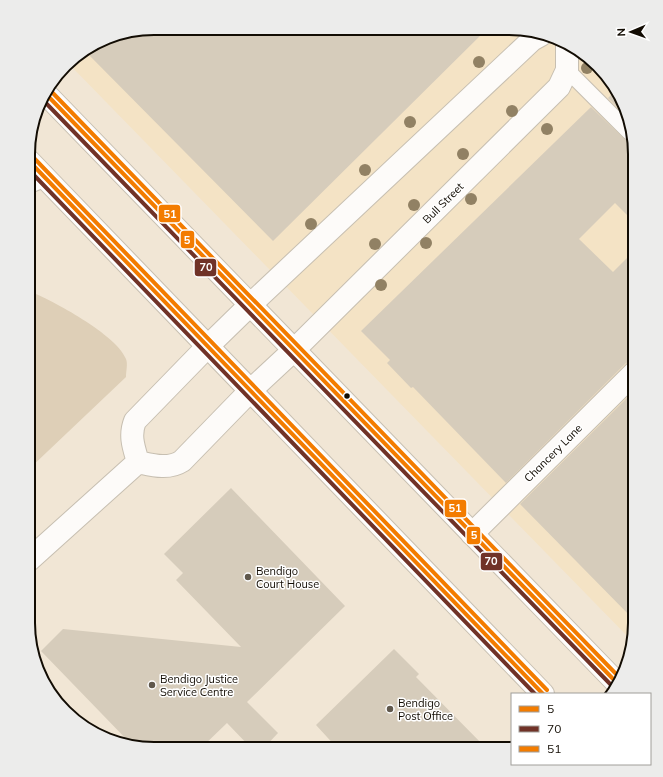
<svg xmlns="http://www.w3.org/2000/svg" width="663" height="777" font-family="Mulish,sans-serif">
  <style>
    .built { fill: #f4e3c5 }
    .green { fill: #decfb7 }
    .building { fill: #d6ccbb }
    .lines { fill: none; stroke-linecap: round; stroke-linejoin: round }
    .service-casing { stroke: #c7bfb1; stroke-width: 17 }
    .pedestrian-casing { stroke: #c7bfb1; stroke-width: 24 }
    .minor-casing { stroke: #c7bfb1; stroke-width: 24 }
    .trunk-casing { stroke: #c7bfb1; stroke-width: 24 }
    .service { stroke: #fdfbf9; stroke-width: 15 }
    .pedestrian { stroke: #fdfbf9; stroke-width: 22 }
    .minor { stroke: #fdfbf9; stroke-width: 22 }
    .trunk { stroke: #fdfbf9; stroke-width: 22 }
    .bus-1-casing { stroke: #fff; stroke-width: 7 }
    .bus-2-casing { stroke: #fff; stroke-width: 7 }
    .bus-3-casing { stroke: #fff; stroke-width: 7 }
    .bus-1 { stroke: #f37c00; stroke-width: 4 }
    .bus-2 { stroke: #703227; stroke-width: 4 }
    .bus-3 { stroke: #f37c00; stroke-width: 4 }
    .tree { fill: #918164 }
    .bus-dot { fill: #120c03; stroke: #fff; stroke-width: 1.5 }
    .poi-dot { fill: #60584c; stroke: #fff; stroke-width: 1.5 }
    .labels { text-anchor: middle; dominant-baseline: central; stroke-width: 3; stroke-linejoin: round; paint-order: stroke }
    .street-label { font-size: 11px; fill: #120c03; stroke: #fff }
    .poi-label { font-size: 11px; fill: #120c03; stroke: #fff; text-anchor: start }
    .rim { fill: none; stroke: #120c03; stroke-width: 2 }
    .line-badge { stroke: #fff; stroke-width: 1.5 }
    .badge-label { font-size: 11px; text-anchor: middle; font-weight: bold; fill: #fff }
  </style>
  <rect width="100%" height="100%" fill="#f1e6d5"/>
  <!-- built -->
  <path class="built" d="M 154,28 L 526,29 L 579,49 L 618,91 L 635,153 L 635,632 L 632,641 L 68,63 L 71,59 L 113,35 Z"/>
  <!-- green -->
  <path class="green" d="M 29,291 C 52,300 117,335 126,359 C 128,364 126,371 126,377 L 28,470 Z"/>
  <!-- building -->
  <path class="building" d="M 154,28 L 334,29 L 487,29 L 273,241 L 85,51 L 113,35 Z
    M 617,89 L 618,91 L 625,115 L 608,98 Z
    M 591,107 L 623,138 L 632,141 L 635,153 L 635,223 L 615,203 L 579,239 L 613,272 L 635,250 L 635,360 L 626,363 L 506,483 L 413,387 L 411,388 L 387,363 L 390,360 L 361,331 Z
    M 635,390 L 635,621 L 520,504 Z
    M 231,488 L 345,606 L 247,702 L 278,733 L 263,749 L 252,749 L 227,723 L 200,749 L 145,749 L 131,744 L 41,651 L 63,629 L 241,647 L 176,580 L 183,573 L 164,554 Z
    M 394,649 L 419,674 L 416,677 L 487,749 L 338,749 L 316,725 Z"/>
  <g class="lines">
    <!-- service casing -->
    <g class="service-casing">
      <path id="service" d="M 567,70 L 629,132"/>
    </g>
    <!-- pedestrian casing -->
    <g class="pedestrian-casing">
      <path id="pedestrian" d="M 472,534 L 635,372"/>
    </g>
    <!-- minor casing -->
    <g class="minor-casing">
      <path id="minor" d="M 29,182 L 43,176
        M 250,305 L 532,40 L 541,35
        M 294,350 L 559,87 L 567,70 L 567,45
        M 138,462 C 134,448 129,436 135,421 L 208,346
        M 138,462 C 152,465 168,470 182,461 L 251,390
        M 28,561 L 138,462"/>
    </g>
    <!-- trunk casing -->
    <g class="trunk-casing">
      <path id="trunk" d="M 44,92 L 617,683
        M 29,161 L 543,694
        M 208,346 L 250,305
        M 251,390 L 294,350"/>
    </g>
    <!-- service -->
    <use href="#service" class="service"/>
    <!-- pedestrian -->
    <use href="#pedestrian" class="pedestrian"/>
    <!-- minor -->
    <use href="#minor" class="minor"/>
    <!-- trunk -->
    <use href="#trunk" class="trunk"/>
    <!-- bus-1 casing -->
    <g class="bus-1-casing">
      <path id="bus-1" d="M 44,92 L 617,683
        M 29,161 L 543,694"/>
    </g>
    <!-- bus-2 casing -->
    <g class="bus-2-casing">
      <path id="bus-2" d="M 42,99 L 613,687
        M 29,170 L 535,694"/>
    </g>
    <!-- bus-3 casing -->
    <g class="bus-3-casing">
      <path id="bus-3" d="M 48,88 L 619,677
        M 33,157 L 547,690"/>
    </g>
    <!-- bus-1 -->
    <use href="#bus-1" class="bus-1"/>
    <!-- bus-2 -->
    <use href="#bus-2" class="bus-2"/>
    <!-- bus-3 -->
    <use href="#bus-3" class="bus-3"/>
  </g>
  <!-- trees -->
  <g class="tree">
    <circle cx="479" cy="62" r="6"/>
    <circle cx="587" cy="68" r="6"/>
    <circle cx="512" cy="111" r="6"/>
    <circle cx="410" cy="122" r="6"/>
    <circle cx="547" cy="129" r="6"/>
    <circle cx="463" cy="154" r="6"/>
    <circle cx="365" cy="170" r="6"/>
    <circle cx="471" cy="199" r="6"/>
    <circle cx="414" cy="205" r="6"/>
    <circle cx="311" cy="224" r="6"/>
    <circle cx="426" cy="243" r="6"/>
    <circle cx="375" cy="244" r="6"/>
    <circle cx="381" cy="285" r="6"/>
  </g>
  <!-- markers -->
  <circle class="bus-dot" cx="347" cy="396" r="3.5"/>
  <g class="poi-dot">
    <circle cx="248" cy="577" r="4"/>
    <circle cx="152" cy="685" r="4"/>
    <circle cx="390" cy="709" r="4"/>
  </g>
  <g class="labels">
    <!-- street labels -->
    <g class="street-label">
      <text transform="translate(443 203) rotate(-45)">Bull Street</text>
      <text transform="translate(553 453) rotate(-45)">Chancery Lane</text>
    </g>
    <!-- poi labels -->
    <g class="poi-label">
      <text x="256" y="571">Bendigo<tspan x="256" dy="13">Court House</tspan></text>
      <text x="160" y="679">Bendigo Justice<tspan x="160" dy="13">Service Centre</tspan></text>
      <text x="398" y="703">Bendigo<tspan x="398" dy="13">Post Office</tspan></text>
    </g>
  </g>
  <!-- crop -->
  <path d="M0 0H663V777H0ZM154 35H509A119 119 0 0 1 628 154V623A119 119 0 0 1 509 742H154A119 119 0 0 1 35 623V154A119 119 0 0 1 154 35Z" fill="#ececeb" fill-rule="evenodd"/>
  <path class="rim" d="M154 35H509A119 119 0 0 1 628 154V623A119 119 0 0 1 509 742H154A119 119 0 0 1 35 623V154A119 119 0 0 1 154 35Z"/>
  <g class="line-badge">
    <rect x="158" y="204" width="23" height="19" rx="4" fill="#f37c00"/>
    <rect x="180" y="230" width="15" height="19" rx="4" fill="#f37c00"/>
    <rect x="194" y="258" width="23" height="19" rx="4" fill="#703227"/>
    <rect x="444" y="499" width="23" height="19" rx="4" fill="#f37c00"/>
    <rect x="466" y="526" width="15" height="19" rx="4" fill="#f37c00"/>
    <rect x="480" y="552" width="23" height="19" rx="4" fill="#703227"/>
  </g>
  <g class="badge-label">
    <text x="170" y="218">51</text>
    <text x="187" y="244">5</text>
    <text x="206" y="271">70</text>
    <text x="455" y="512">51</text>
    <text x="474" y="539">5</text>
    <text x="491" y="565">70</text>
  </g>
  <!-- legend -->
  <rect x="511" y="693" width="140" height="72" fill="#ffffff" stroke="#a09e9a"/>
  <rect x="519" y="706" width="20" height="6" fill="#f37c00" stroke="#a09e9a"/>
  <text x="547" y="713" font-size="12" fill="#120c03">5</text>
  <rect x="519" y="726" width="20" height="6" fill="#703227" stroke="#a09e9a"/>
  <text x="547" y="733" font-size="12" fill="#120c03">70</text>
  <rect x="519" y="746" width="20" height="6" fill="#f37c00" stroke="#a09e9a"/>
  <text x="547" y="753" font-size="12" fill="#120c03">51</text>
  <!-- north arrow -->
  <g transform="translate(631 32) rotate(268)" stroke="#ffffff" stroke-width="3" paint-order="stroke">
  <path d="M0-3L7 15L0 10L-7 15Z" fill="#120c03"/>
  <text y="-6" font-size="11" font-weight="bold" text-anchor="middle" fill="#120c03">N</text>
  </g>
</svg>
